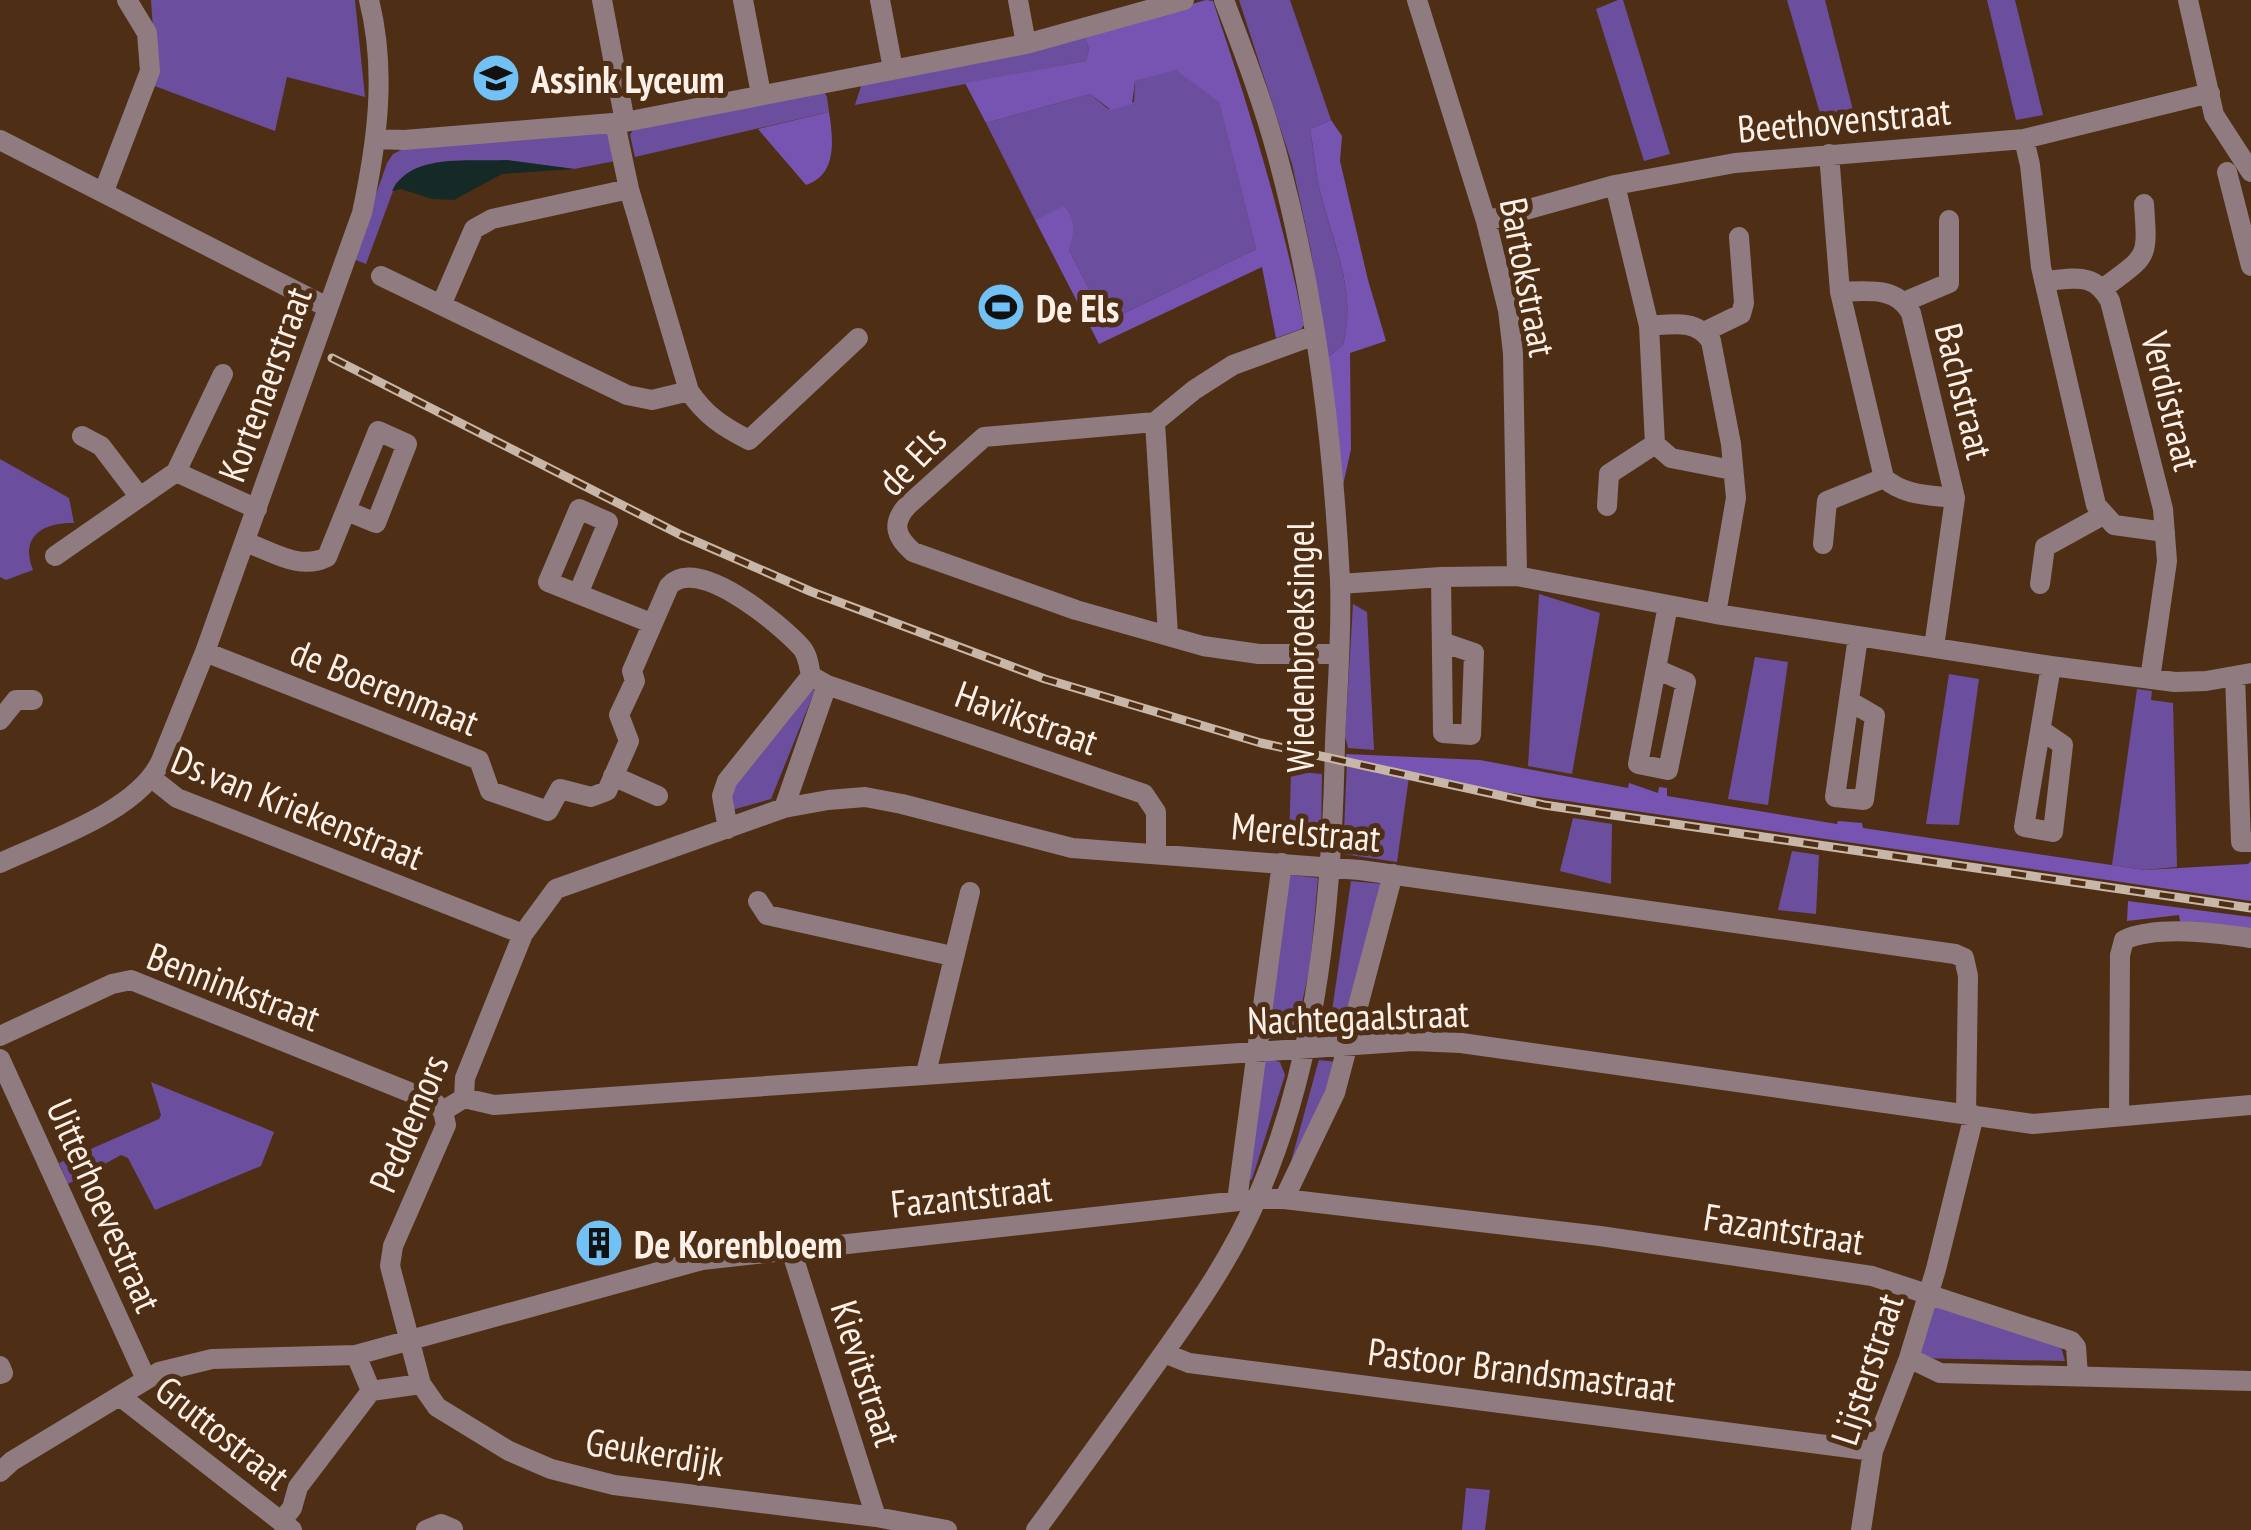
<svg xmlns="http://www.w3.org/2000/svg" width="2251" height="1530" font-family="'PT Sans Narrow',sans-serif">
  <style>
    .green { fill: #6b4e9d }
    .forest { fill: #7754b2 }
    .water { fill: #152a26 }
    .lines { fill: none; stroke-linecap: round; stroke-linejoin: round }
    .minor { stroke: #8f7b80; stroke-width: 20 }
    .rail-casing { stroke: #c8b7a9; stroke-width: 9 }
    .rail { stroke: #4e2f16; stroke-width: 5; stroke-dasharray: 15; stroke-linecap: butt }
    .labels { text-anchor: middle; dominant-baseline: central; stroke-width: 10; stroke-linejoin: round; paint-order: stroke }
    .poi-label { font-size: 38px; font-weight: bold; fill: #fcf0e7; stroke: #4e2f16; text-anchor: start }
    .street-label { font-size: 38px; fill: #fcf0e7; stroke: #4e2f16 }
  </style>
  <rect width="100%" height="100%" fill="#4e2f16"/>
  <!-- green -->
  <path class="green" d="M 151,0 L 355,0 L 365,97 L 287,77 L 275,131 L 152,85 L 155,57 Z
    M 1239,0 L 1290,0 L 1331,120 L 1310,129 C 1313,145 1314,161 1317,176 C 1327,234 1359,286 1343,345 L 1327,358 L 1311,251 L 1292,164 Z
    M 1618,0 L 1623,0 L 1670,154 L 1644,161 L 1596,9 Z
    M 1787,0 L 1825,0 L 1858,130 L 1826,134 Z
    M 1987,0 L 2015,0 L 2043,115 L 2016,120 Z
    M 1084,35 L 1089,49 L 1086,61 L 855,105 L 863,80 Z
    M 1176,69 L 1219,101 L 1256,249 L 1106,322 L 1069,250 L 1064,207 L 1035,220 L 986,123 L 1090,94 L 1108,109 L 1134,102 L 1135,81 Z
    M 822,88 L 827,97 L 829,112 L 635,157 L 630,135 L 634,128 Z
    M 607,131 L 620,160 L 574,169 L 506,160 L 396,183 L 366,264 L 353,259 L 387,163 L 393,154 L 403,149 Z
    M 0,459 L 69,498 L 74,523 C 44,522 19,536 33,570 L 6,580 L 0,577 Z
    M 1539,594 L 1600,613 L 1572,774 L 1528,766 Z
    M 1353,604 L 1367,612 L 1374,750 L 1348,748 L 1345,736 Z
    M 1755,657 L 1788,662 L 1768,805 L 1728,799 Z
    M 1949,674 L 1979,679 L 1959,825 L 1926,824 Z
    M 810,688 L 815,690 L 771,799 L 732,810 L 729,786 Z
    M 2137,689 L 2152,691 L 2151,700 L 2173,703 L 2177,867 L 2145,870 L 2112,865 Z
    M 1347,761 L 1409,777 L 1397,862 L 1343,854 Z
    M 1291,771 L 1322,774 L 1321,846 L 1289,844 Z
    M 1573,818 L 1612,824 L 1611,884 L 1560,871 Z
    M 1792,851 L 1819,855 L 1816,914 L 1778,910 Z
    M 1293,875 L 1318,878 L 1310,967 L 1295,1034 L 1290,1037 L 1264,1039 L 1284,876 Z
    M 1351,881 L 1384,884 L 1347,1035 L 1328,1038 Z
    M 1269,1059 L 1280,1062 L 1285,1075 L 1252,1179 L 1247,1182 L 1263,1062 Z
    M 1319,1060 L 1338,1062 L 1286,1180 L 1318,1063 Z
    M 151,1082 L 274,1132 L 261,1166 L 155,1210 L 128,1158 L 121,1155 L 68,1184 L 59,1163 L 159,1119 L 161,1115 Z
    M 1930,1301 L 2060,1344 L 2065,1361 L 1915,1358 Z
    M 1466,1488 L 1490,1490 L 1485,1530 L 1462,1530 Z"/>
  <!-- forest -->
  <path class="forest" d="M 1206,0 L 1213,1 C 1249,108 1282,215 1304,325 L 1301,329 L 1276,338 L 1262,267 L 1099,344 L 1035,220 L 1064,206 C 1077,221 1074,233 1069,250 L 1106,322 L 1256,249 L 1219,102 L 1176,70 L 1135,81 L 1132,104 L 1111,110 L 1090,94 L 986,123 L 965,83 L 1086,61 L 1089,49 L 1084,35 Z
    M 829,112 C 833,138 838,175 806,185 L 758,129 Z
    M 1331,120 L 1342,136 L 1340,161 L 1368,280 L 1386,341 L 1350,353 L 1351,449 L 1342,490 L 1327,358 L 1343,345 C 1359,286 1327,233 1317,176 C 1314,160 1313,144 1310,129 Z
    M 1346,754 L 1480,760 L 1628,788 L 1629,783 L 1658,793 L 1659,787 L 1667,788 L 1667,796 L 1837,824 L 1838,821 L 1862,823 L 1863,828 L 2145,870 L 2248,864 L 2251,861 L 2251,901 L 1423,780 L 1347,761 Z
    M 2128,901 L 2251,917 L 2251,931 L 2181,927 L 2179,915 L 2127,921 Z"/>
  <!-- water -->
  <path class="water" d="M 506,160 L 574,169 L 502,174 L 454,200 L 432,199 L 401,189 L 392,191 C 411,152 470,162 506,160 Z"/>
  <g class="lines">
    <!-- minor -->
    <path class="minor" d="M 602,0 L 625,122
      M 743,0 L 761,94
      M 880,0 L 893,69
      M 1018,0 L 1026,44
      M 1417,0 L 1486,221 L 1508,310 L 1513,353 L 1517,576
      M 2188,0 L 2214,115 L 2251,172
      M 615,123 L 629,189 L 689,391 C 705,415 723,427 749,440 L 858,338
      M 377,139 L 404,140 L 625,122 L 1026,44 L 1184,0
      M 2024,139 L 2030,165 L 2041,267 L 2096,505 L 2114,525 L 2165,532
      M 0,140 L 327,307
      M 1829,154 L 1840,292 L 1884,478 C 1904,496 1930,495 1955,498
      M 2227,172 L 2251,266
      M 1615,185 L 1649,326 L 1655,444 L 1671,458 L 1732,470
      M 104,191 L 150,71 L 147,33 L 127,0
      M 1486,221 L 1615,185 L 1735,163 L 2024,139 L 2210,93
      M 381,276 L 627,395 L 652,400 L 689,391
      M 2044,281 C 2074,279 2094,271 2110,301 L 2163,509 L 2167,561 L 2150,679
      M 2104,288 C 2148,254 2148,261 2144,204
      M 1840,292 C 1867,291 1896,286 1911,313 L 1955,498 L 1934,647
      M 1904,302 L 1949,283 L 1949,220
      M 442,303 L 474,229 L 492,219 L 629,189
      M 1649,326 C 1673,324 1696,319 1711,341 L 1731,444 L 1736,498 L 1716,614
      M 1704,332 L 1741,314 L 1744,303 L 1739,237
      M 1315,335 L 1233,365 L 1194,390 L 1155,422 L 984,437 L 907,506 C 891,524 896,537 913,552 L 1076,610 L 1203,646 L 1259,654 L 1338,654
      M 1155,422 L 1168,635
      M 82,436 L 101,446 L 139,496
      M 176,472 L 257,509
      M 1607,506 L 1609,474 L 1655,444
      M 245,542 C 272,551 299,571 327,557 L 378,431 L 407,444 L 376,523 L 347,511
      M 1823,544 L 1827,501 L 1884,478
      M 55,556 L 176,472 L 223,374
      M 1441,577 L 1443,733 L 1471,735 L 1474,653 L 1442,642
      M 1340,584 L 1441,577 L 1517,576 L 1716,614 L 2051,666 L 2175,682 L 2206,681 L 2251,673
      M 2040,584 L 2045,547 L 2103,515
      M 578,594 L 608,522 L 579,509 L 548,582 L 651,623
      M 205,652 L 479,760 L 490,791 L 548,811 L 560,789 L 591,797 L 607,791 L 629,741 L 619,715 L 635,681 L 632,671 L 669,586 C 697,554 780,624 801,647 C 808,654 809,667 811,676
      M 1656,669 L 1686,682 L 1668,770 L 1638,764 L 1668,605
      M 2235,676 L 2241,842 L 2251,842
      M 1849,701 L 1875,716 L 1864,800 L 1835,797 L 1858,637
      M 0,720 L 16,700 L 33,700
      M 2041,730 L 2063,745 L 2053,832 L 2024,827 L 2051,666
      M 613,776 L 658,796
      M 153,779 L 177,798 L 523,934
      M 784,808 L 827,685
      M 728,829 L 722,796 L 727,781 L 811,676 L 827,685 L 1144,794 L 1156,812 L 1156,853
      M 0,863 C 49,840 138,811 161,761 L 205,652 L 362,213 C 377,143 387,71 369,0
      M 758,901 L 767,915 L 952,956
      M 0,1036 L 112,984 L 131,980 L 434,1102 L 443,1111
      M 0,1059 L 146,1379
      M 926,1073 L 970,892
      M 464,1098 L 494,1105 L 1413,1041 L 1461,1043 L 2033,1124 L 2251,1105
      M 2119,1117 L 2120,955 L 2124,940 C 2157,925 2216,933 2251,938
      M 1284,1199 L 1335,1093 L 1393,874
      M 1237,1201 L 1282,863
      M 791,1250 L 876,1517
      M 1164,1353 L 1189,1363 L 1873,1451
      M 356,1355 L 371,1391 L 421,1384
      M 1909,1358 L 1940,1373 L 2251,1381
      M 0,1366 L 3,1373 L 0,1374
      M 121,1397 L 292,1530
      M 0,1472 L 12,1461 L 159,1372 L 212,1359 L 356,1355 L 702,1260 L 1257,1199 L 1284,1199 L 1600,1236 L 1872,1276 L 2071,1341 L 2076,1347 L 2078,1376
      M 281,1522 L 292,1508 L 298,1487 L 371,1391
      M 426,1530 L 441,1524 L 453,1529
      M 947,1530 L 876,1517 L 614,1485 L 551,1469 L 509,1451 L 437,1407 L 421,1384 L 390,1266 L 393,1246 L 446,1125 L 443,1111 L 464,1098 L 465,1078 L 523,934 L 556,889 L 784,808 L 828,800 L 865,797 L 902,804 L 1072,848 L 1360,870 L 1955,954 L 1964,958 L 1968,976 L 1966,1114
      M 1036,1530 C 1075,1477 1113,1424 1151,1371 C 1191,1315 1230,1261 1257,1198 C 1319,1056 1332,897 1335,743 C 1337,690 1342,635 1340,581 C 1333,438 1315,292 1277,154 C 1263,102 1243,50 1224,0
      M 1861,1530 L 1873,1451 L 1909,1358 L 1936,1269 L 1974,1115"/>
    <!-- rail casing -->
    <g class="rail-casing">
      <path id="rail" d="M 332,358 L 681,535 L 812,592 L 1045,679 L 1261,743 L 1544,805 L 2251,908"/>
    </g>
    <!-- rail -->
    <use href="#rail" class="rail"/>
  </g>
  <!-- icons -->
  <defs>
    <g id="school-disc" transform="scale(2.5)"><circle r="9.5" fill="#71c1f5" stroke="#4e2f16"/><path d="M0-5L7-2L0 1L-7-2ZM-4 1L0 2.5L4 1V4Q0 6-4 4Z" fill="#111"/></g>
    <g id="stadium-disc" transform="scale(2.5)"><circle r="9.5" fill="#71c1f5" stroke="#4e2f16"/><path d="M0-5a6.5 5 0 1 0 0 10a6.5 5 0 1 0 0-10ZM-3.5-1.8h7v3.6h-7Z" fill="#111"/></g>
    <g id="building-disc" transform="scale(2.5)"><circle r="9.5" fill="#71c1f5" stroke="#4e2f16"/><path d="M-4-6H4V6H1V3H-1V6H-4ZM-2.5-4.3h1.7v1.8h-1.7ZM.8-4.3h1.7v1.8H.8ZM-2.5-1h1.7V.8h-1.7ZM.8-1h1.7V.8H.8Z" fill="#111"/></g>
  </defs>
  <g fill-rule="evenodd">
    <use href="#school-disc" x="496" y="78"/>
    <use href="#stadium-disc" x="1001" y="307"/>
    <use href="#building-disc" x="599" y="1243"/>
  </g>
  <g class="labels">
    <!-- poi labels -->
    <g class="poi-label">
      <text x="531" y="78">Assink Lyceum</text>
      <text x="1036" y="307">De Els</text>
      <text x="634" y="1243">De Korenbloem</text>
    </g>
    <!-- street labels -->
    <g class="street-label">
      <text transform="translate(1844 119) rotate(-5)">Beethovenstraat</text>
      <text transform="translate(1529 277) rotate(79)">Bartokstraat</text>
      <text transform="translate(264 384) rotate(-70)">Kortenaerstraat</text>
      <text transform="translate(1965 391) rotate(76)">Bachstraat</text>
      <text transform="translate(2172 401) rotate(76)">Verdistraat</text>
      <text transform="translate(911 460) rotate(-46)">de Els</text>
      <text transform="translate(1299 647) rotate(-90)">Wiedenbroeksingel</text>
      <text transform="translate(385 686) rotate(22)">de Boerenmaat</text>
      <text transform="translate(1027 717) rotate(20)">Havikstraat</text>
      <text transform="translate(298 807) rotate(22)">Ds.van Kriekenstraat</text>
      <text transform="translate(1306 831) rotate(5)">Merelstraat</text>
      <text transform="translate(234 986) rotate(21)">Benninkstraat</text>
      <text transform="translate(1358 1016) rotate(-2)">Nachtegaalstraat</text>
      <text transform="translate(408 1123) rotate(-67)">Peddemors</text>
      <text transform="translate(971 1195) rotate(-6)">Fazantstraat</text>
      <text transform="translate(105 1205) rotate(66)">Uitterhoevestraat</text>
      <text transform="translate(1784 1228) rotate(9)">Fazantstraat</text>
      <text transform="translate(1522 1369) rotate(7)">Pastoor Brandsmastraat</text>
      <text transform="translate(1866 1369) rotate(-72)">Lijsterstraat</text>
      <text transform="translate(867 1373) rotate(72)">Kievitstraat</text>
      <text transform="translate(223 1432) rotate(38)">Gruttostraat</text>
      <text transform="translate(655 1451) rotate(9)">Geukerdijk</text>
    </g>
  </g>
</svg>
